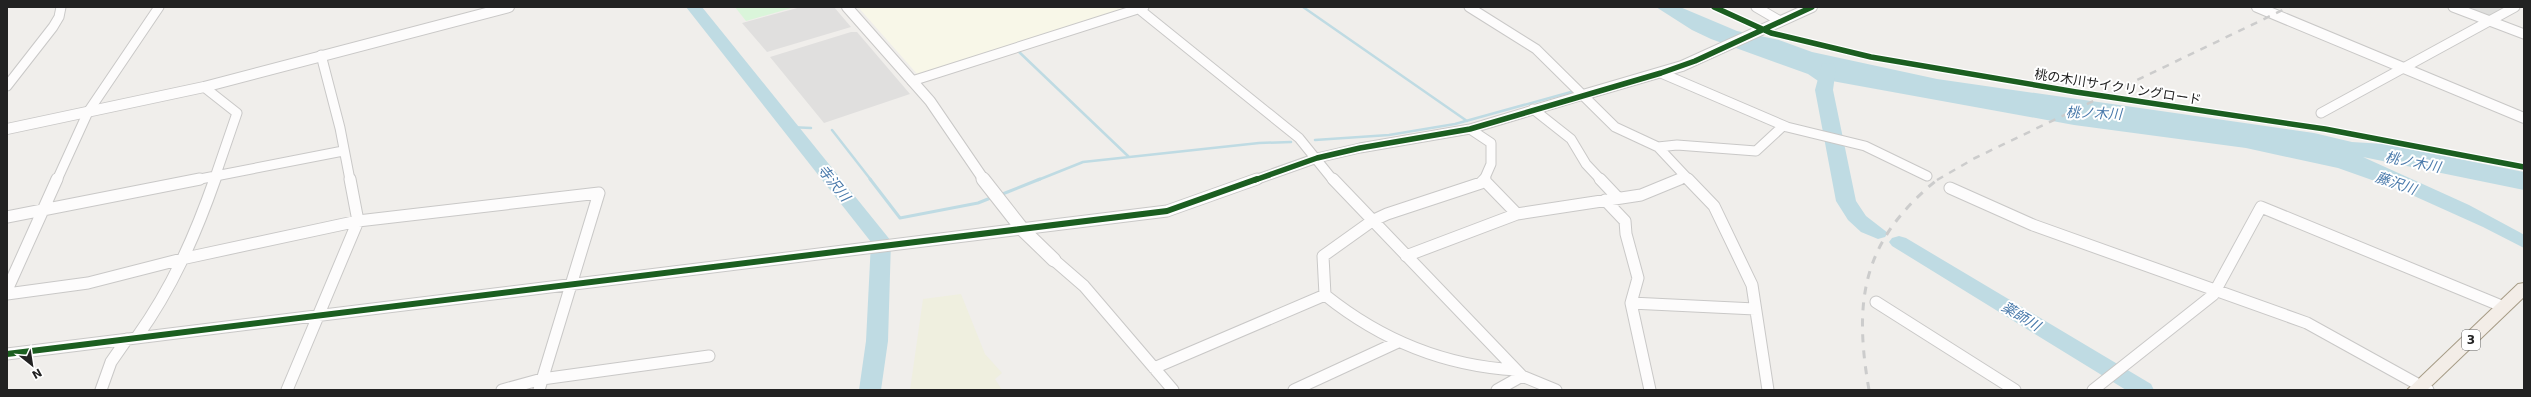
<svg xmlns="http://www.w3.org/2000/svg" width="2531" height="397" font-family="'DejaVu Sans','Noto Sans JP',sans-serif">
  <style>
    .education { fill: #f8f7e8 }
    .religious { fill: #dededc }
    .farmland { fill: #efefdf }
    .park { fill: #daf5da }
    .parking { fill: #e0dfde }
    .water { fill: #bfdbe3 }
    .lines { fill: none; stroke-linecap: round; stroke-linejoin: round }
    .stream-far1 { stroke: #bfdbe3; stroke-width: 2.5 }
    .stream { stroke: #bfdbe3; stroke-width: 3 }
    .river { fill: #bfdbe3; fill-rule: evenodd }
    .minor-far1-casing { stroke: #c9c8c7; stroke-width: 11 }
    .minor-casing { stroke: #c9c8c7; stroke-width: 13 }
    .tertiary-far1-casing { stroke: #c9c8c7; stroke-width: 12 }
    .tertiary-casing { stroke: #c9c8c7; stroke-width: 15 }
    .primary-casing { stroke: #a79c86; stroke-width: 2 }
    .minor-far1 { stroke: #fdfcfc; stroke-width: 9 }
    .minor { stroke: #fdfcfc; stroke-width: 11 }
    .tertiary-far1 { stroke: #fdfcfc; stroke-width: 10 }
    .tertiary { stroke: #fdfcfc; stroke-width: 13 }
    .primary { fill: #f3ede7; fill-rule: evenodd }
    .rail-far1 { stroke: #ccc; stroke-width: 2.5; stroke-dasharray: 7 7; stroke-linecap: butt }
    .rail { stroke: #ccc; stroke-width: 3; stroke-dasharray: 8 8; stroke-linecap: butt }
    .cycleway-far1-casing { stroke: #fff; stroke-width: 8 }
    .cycleway-casing { stroke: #fff; stroke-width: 9 }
    .cycleway-far1 { stroke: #1b5e20; stroke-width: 5.5 }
    .cycleway { stroke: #1b5e20; stroke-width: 6 }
    .labels { text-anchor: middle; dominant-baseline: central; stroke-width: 4; stroke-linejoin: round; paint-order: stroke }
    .shield { fill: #fff; stroke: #646464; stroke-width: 1 }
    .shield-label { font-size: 12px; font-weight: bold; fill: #222 }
    .street-label { font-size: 13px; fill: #222; stroke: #fff }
    .water-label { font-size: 14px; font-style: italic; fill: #4a7aab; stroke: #fff }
  </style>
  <rect width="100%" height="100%" fill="#f0eeeb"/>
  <!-- education -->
  <path class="education" d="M 858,7 L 1136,7 L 918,75 Z"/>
  <!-- religious -->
  <path class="religious" d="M 2459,7 L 2501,7 L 2509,10 L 2492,19 Z"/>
  <!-- farmland -->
  <path class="farmland" d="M 961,294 L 985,354 L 1002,373 L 995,379 L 1002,390 L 910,390 L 923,299 Z"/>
  <!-- park -->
  <path class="park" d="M 735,7 L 795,7 L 746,21 Z"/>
  <!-- parking -->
  <path class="parking" d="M 801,7 L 834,7 L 851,27 L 767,52 L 742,23 Z
    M 851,32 L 857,32 L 910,94 L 824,123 L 770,57 Z"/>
  <!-- water -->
  <path class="water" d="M 1656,7 L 1680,7 L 1737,31 L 1779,40 L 1812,52 L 1937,79 L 2314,133 L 2352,142 L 2384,144 L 2524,172 L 2524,190 L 2363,157 L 2469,205 L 2521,233 L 2524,235 L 2524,248 L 2483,227 L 2403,191 L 2338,168 L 2246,148 L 2074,125 L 1832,81 L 1824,85 L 1808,74 L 1711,39 L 1692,30 Z"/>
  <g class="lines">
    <!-- stream-far1 -->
    <path class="stream-far1" d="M 1303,7 L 1467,121
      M 1017,50 L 1129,157
      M 789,127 L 811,128
      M 832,130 L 871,180
      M 1315,140 L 1389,135 L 1455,124 L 1571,92
      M 1038,180 L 1083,162 L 1259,143 L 1291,142"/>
    <!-- stream -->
    <path class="stream" d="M 870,179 L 900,218 L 978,203 L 993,197
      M 1000,195 L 1040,179"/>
    <!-- river -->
    <path class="river" d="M 686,7 L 702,7 L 891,241 L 888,341 L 881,390 L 859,390 L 866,341 L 871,242 Z
      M 1828,63 L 1834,64 L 1836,68 L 1833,90 L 1856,201 L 1866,216 L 1888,233 L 1885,237 L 1878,239 L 1861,232 L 1848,220 L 1836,201 L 1815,90 L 1822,64 Z
      M 1899,236 L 1906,238 L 2151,384 L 2154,390 L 2126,390 L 1892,246 L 1889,242 L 1892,238 Z"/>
    <!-- minor-far1 casing -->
    <g class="minor-far1-casing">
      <path id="minor-far1" d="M 1469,7 L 1536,49 L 1615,127 L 1658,147 L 1689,180
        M 1756,7 L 1780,21
        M 2453,7 L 2524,34
        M 1139,9 L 1299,138 L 1333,180
        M 321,55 L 340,128 L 350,180
        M 1661,73 L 1787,127 L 1865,146 L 1927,176
        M 912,81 L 1144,7
        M 7,86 L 53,27 L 59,17 L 61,7
        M 204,87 L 237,113 L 214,180
        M 1533,109 L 1571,139 L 1586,164 L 1601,180
        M 2321,113 L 2515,7
        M 1470,129 L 1491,143 L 1491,164 L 1484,180
        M 1658,147 L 1677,145 L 1756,151 L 1783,126
        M 57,180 L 88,112 L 159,7
        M 195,180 L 343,151
        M 1255,180 L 1317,158 L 1360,148 L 1470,129 L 1583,95
        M 1678,180 L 1685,177"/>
    </g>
    <!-- minor casing -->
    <g class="minor-casing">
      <path id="minor" d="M 1333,179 L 1522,376 L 1556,390
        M 1600,179 L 1618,198
        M 1688,179 L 1714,206 L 1752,285 L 1768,390
        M 1484,180 L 1517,214
        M 1950,188 L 2033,225 L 2307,323 L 2428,390
        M 1605,200 L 1625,221 L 1626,234 L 1638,278 L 1631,303 L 1650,390
        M 7,217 L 200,179
        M 1406,256 L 1517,214 L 1641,195 L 1680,179
        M 1054,260 L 1084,286 L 1173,390
        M 7,290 L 57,179
        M 7,294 L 88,283 L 186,258 L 358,221 L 599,193 L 539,390
        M 1325,295 L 1323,256 L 1372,221 L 1387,214 L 1481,183 L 1485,179
        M 1325,295 C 1381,340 1445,366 1516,370
        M 1876,302 L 2015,390
        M 1631,303 L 1755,309
        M 137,337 C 172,288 195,236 215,179
        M 7,354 L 1167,211 L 1257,179
        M 1154,368 L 1325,295
        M 101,390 L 111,362 L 127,339
        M 287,390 L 358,221 L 350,179
        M 502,390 L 542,379 L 709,356
        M 1294,390 L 1398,342
        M 1497,390 L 1522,376
        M 2093,390 L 2213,295 L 2261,207 L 2504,307"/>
    </g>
    <!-- tertiary-far1 casing -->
    <g class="tertiary-far1-casing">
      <path id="tertiary-far1" d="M 847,7 L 930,101 L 984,180
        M 2257,7 L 2524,118
        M 1583,95 L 1682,66 L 1812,7
        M 7,129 L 204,87 L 509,7"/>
    </g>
    <!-- tertiary casing -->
    <g class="tertiary-casing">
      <path id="tertiary" d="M 983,179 L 1023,230 L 1054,260"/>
    </g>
    <!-- primary casing -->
    <g class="primary-casing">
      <path id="primary" d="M 2524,283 L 2524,297 L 2427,390 L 2407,390 L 2518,284 Z"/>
    </g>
    <!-- minor-far1 -->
    <use href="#minor-far1" class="minor-far1"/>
    <!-- minor -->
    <use href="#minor" class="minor"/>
    <!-- tertiary-far1 -->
    <use href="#tertiary-far1" class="tertiary-far1"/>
    <!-- tertiary -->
    <use href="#tertiary" class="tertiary"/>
    <!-- primary -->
    <use href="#primary" class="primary"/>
    <!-- rail-far1 -->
    <path class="rail-far1" d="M 1937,180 L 1975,158 L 2289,7"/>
    <!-- rail -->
    <path class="rail" d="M 1869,390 C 1853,298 1863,240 1938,179"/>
    <!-- cycleway-far1 casing -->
    <g class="cycleway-far1-casing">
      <path id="cycleway-far1" d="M 1714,7 L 1771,33 L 1871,57 L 2076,92 L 2325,129 L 2524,167
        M 1255,180 L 1317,158 L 1360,148 L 1470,129 L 1661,73 L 1695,61 L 1812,7"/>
    </g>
    <!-- cycleway casing -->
    <g class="cycleway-casing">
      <path id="cycleway" d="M 7,354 L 1167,211 L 1257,179"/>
    </g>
    <!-- cycleway-far1 -->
    <use href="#cycleway-far1" class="cycleway-far1"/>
    <!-- cycleway -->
    <use href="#cycleway" class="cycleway"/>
  </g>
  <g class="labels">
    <!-- shield labels -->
    <rect class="shield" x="2462" y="330" width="18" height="20" rx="3"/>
    <g class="shield-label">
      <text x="2471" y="340">3</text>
    </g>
    <!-- street labels -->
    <g class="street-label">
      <text transform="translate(2118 87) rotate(9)">桃の木川サイクリングロード</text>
    </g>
    <!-- water labels -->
    <g class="water-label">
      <text transform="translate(2094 113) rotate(2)">桃ノ木川</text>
      <text transform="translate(2413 162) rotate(11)">桃ノ木川</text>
      <text transform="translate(834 183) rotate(51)">寺沢川</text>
      <text transform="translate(2396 183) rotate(19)">藤沢川</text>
      <text transform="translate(2021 316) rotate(31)">薬師川</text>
    </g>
  </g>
  <!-- border -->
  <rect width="2531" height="397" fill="none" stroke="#222222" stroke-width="16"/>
  <!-- north arrow -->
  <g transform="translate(32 365) rotate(150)" stroke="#ffffff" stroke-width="3" paint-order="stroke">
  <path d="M0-3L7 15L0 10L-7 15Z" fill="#222222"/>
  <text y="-6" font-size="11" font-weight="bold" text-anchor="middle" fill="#222222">N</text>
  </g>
</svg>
